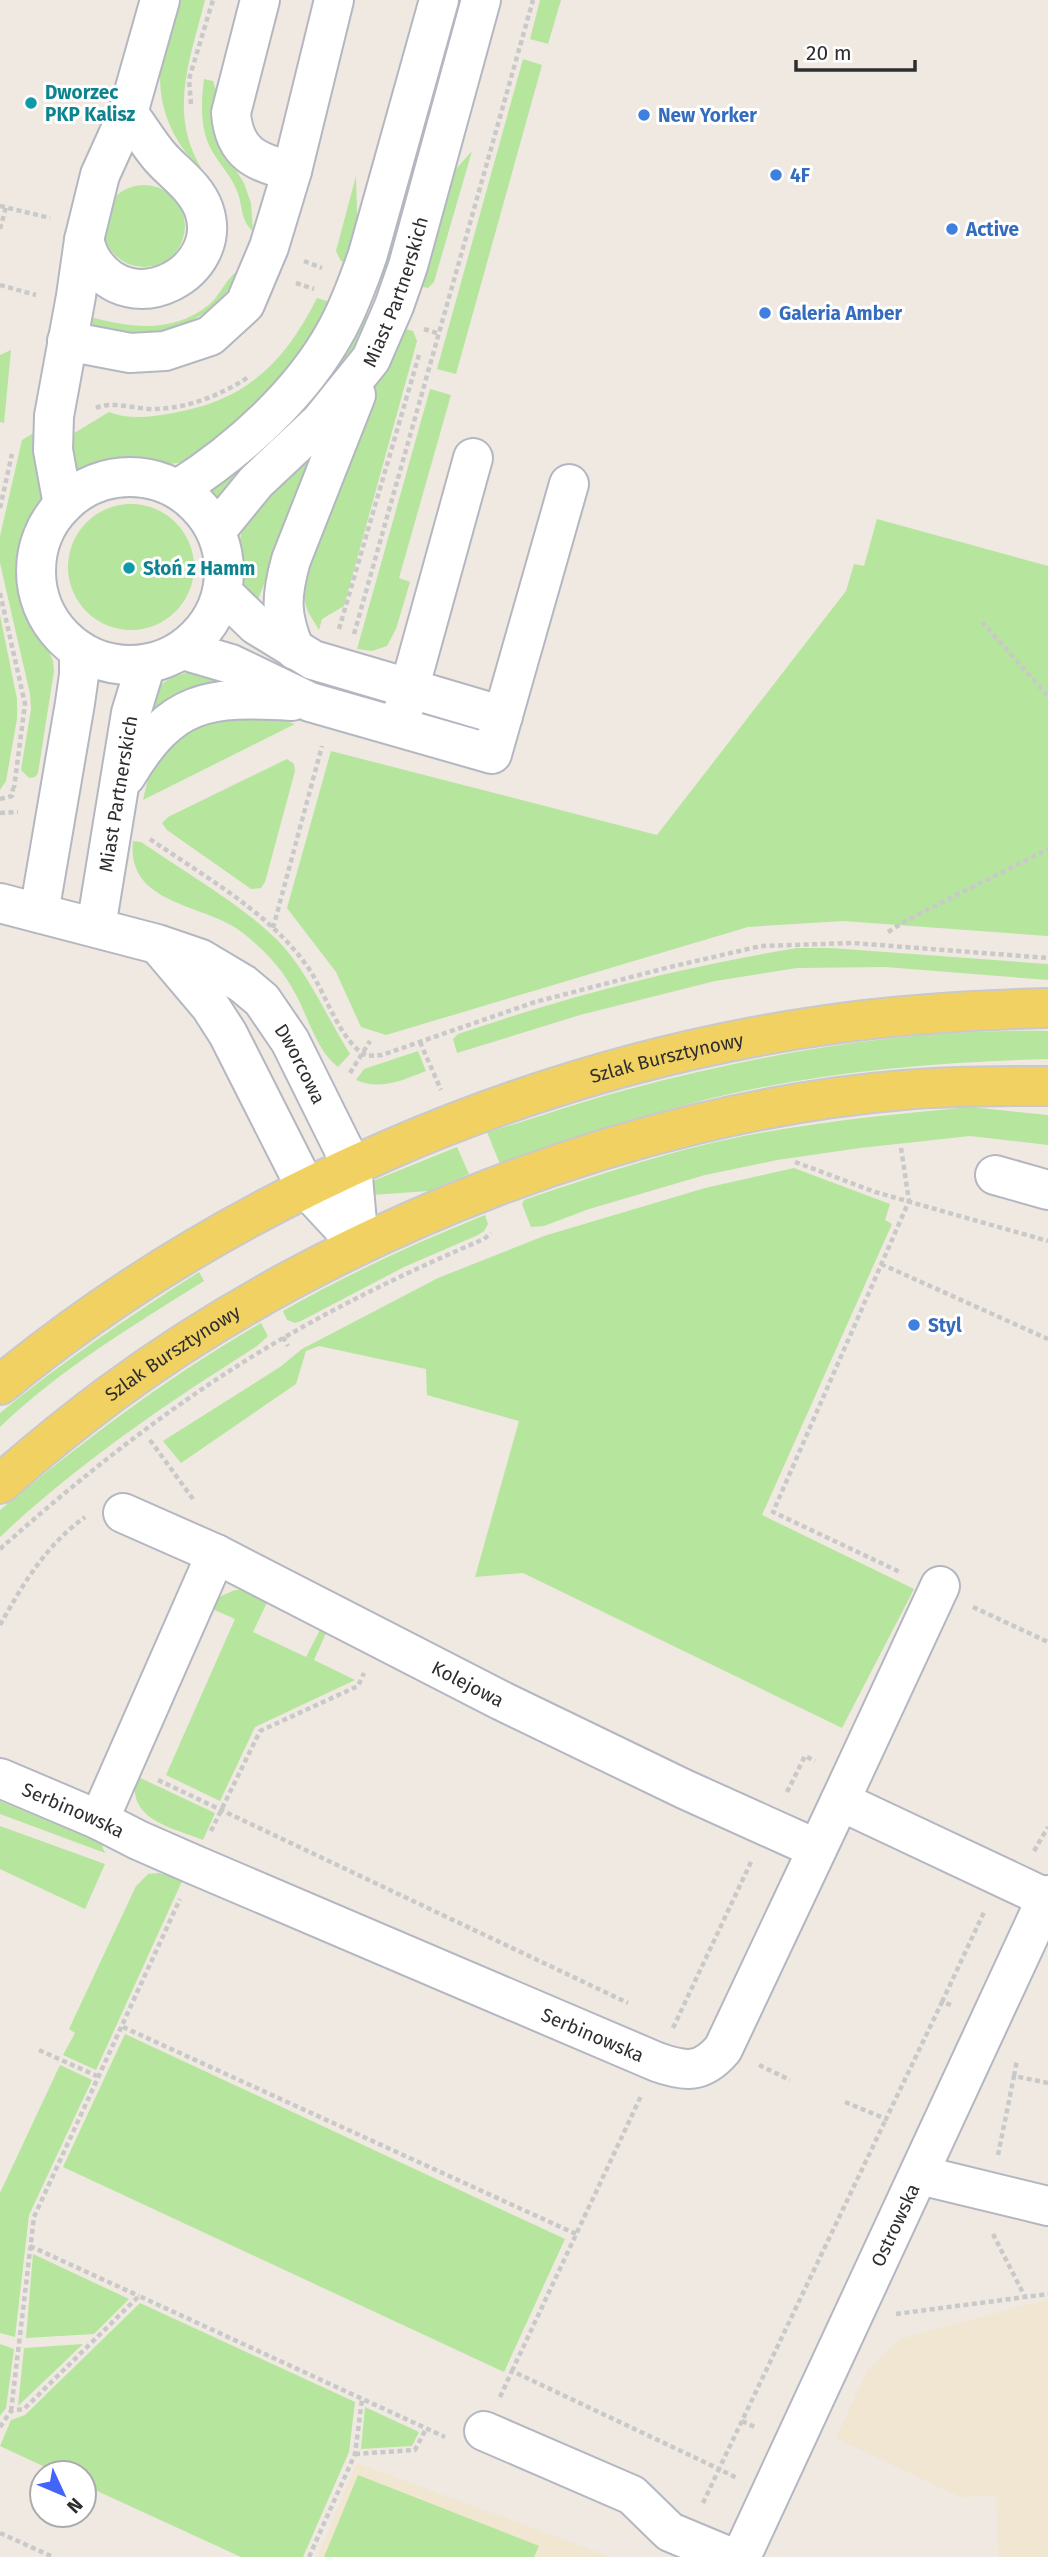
<svg xmlns="http://www.w3.org/2000/svg" width="1048" height="2557" font-family="'Fira Sans',sans-serif">
  <style>
    .education { fill: #f0e6d1 }
    .green { fill: #b6e59e }
    .lines { fill: none; stroke-linecap: round; stroke-linejoin: round }
    .minor-casing { stroke: #b4b7c1; stroke-width: 42 }
    .major-casing { stroke: #c9c9c9; stroke-width: 42 }
    .path { stroke: #c9c9c9; stroke-width: 4.5; stroke-dasharray: 5 3.5; stroke-linecap: butt }
    .minor { stroke: #fff; stroke-width: 38 }
    .major { stroke: #f2d163; stroke-width: 38 }
    .culture-dot { fill: #0f9aa8; stroke: #fff; stroke-width: 2.5 }
    .shop-dot { fill: #3f7fe0; stroke: #fff; stroke-width: 2.5 }
    .labels { text-anchor: middle; dominant-baseline: central; stroke-width: 6; stroke-linejoin: round; paint-order: stroke }
    .culture-label { font-size: 19px; font-weight: bold; fill: #0d838f; stroke: #fff; text-anchor: start }
    .shop-label { font-size: 19px; font-weight: bold; fill: #366cbe; stroke: #fff; text-anchor: start }
    .street-label { font-size: 19px; fill: #2e2e2e; stroke: #fff }
  </style>
  <rect width="100%" height="100%" fill="#efe9e1"/>
  <!-- education -->
  <path class="education" d="M 1048,2299 L 1048,2557 L 999,2557 L 996,2495 L 960,2497 L 836,2438 L 868,2369 L 900,2339 Z
    M 357,2463 L 611,2557 L 317,2557 Z"/>
  <!-- green -->
  <path class="green" d="M 180,0 L 205,0 C 190,60 167,114 203,171 C 171,142 154,100 162,57 C 165,38 174,19 180,0 Z
    M 540,0 L 561,0 L 548,44 L 530,39 Z
    M 523,59 L 542,65 L 456,374 L 437,369 Z
    M 441,62 L 424,156 L 391,279 L 375,273 Z
    M 204,79 L 213,81 L 219,100 L 229,159 L 244,183 L 251,203 L 253,231 C 240,221 243,205 237,191 C 231,175 219,164 211,149 C 200,129 201,102 204,79 Z
    M 472,151 L 434,282 L 428,288 L 413,285 L 439,196 L 456,169 Z
    M 356,176 L 358,246 L 350,264 L 341,261 L 336,251 Z
    M103 226a41 41 0 1 1 82 0a41 41 0 1 1-82 0Z
    M 238,271 C 220,325 139,349 90,323 L 90,317 C 132,328 173,334 210,304 C 220,295 227,277 238,271 Z
    M 317,298 L 337,304 L 324,331 L 230,437 L 185,462 L 170,464 L 116,461 L 76,477 L 66,438 L 109,412 C 129,420 152,417 173,413 C 246,401 285,362 317,298 Z
    M 357,313 L 375,320 L 336,385 L 218,500 L 207,489 Z
    M 399,327 L 413,331 L 417,341 L 344,606 L 322,619 L 319,630 L 308,612 L 301,589 L 354,437 Z
    M 11,350 L 4,423 L 0,422 L 0,355 Z
    M 430,389 L 451,395 L 399,578 L 410,582 L 396,629 L 387,646 L 372,651 L 357,649 Z
    M 37,431 L 43,497 L 24,550 L 23,576 L 29,604 L 53,661 L 54,671 L 38,773 L 35,777 L 29,778 L 21,770 L 31,709 L 30,694 L 0,563 L 0,536 L 22,440 Z
    M 312,450 L 318,453 L 256,604 L 245,589 L 243,578 L 239,545 L 243,524 Z
    M68 567a63 63 0 1 1 126 0a63 63 0 1 1-126 0Z
    M 877,519 L 1048,566 L 1048,936 L 843,921 L 748,927 L 386,1035 L 361,1027 L 336,972 L 287,908 L 331,751 L 657,835 L 846,591 L 854,564 L 864,566 Z
    M 0,615 L 17,699 L 17,719 L 6,781 L 0,790 Z
    M 190,672 L 249,684 C 186,685 177,689 133,734 C 149,702 151,680 190,672 Z
    M 214,713 L 271,717 L 295,724 L 143,800 L 153,758 Z
    M 287,759 L 294,764 L 295,771 L 265,882 L 261,888 L 251,889 L 167,830 L 162,823 L 168,817 Z
    M 133,841 L 141,842 C 183,871 246,907 281,944 C 308,973 328,1019 350,1054 L 338,1067 C 316,1050 308,1016 295,993 C 282,968 264,950 243,933 C 205,903 126,906 133,841 Z
    M 797,948 L 831,948 L 1048,964 L 1048,980 L 885,967 L 797,968 L 715,981 L 580,1015 L 457,1053 L 453,1039 L 458,1034 C 569,996 681,967 797,948 Z
    M 1048,1031 L 1048,1059 C 933,1062 816,1072 704,1100 C 635,1118 568,1141 500,1164 L 487,1132 C 534,1119 579,1102 626,1090 C 763,1053 906,1028 1048,1031 Z
    M 418,1051 L 426,1071 C 403,1080 380,1091 356,1080 L 364,1069 Z
    M 971,1107 L 1048,1115 L 1048,1145 L 970,1136 L 860,1148 L 777,1160 L 705,1175 L 589,1209 L 544,1226 L 531,1227 L 522,1204 L 524,1200 C 594,1176 666,1152 739,1137 C 816,1122 893,1114 971,1107 Z
    M 457,1147 L 469,1174 L 429,1191 L 371,1195 L 368,1183 Z
    M 794,1168 L 890,1204 L 885,1220 L 892,1224 L 762,1515 L 914,1589 L 842,1728 L 523,1573 L 475,1577 L 519,1421 L 427,1395 L 426,1369 L 319,1346 L 306,1351 L 296,1384 L 181,1463 L 163,1441 L 280,1367 L 302,1349 L 438,1278 L 544,1236 L 705,1188 Z
    M 485,1215 L 488,1224 L 484,1231 L 478,1235 L 404,1267 L 301,1321 L 295,1323 L 287,1320 L 283,1311 C 348,1274 415,1243 485,1215 Z
    M 199,1272 L 204,1281 C 134,1325 60,1369 0,1427 L 0,1413 C 63,1361 130,1316 199,1272 Z
    M 261,1323 L 268,1336 L 257,1346 C 167,1403 78,1463 0,1537 L 0,1510 C 83,1441 167,1377 261,1323 Z
    M 235,1590 L 246,1590 L 270,1596 L 253,1632 L 306,1657 L 320,1630 L 326,1633 L 314,1660 L 355,1680 L 255,1727 L 220,1801 L 166,1775 L 235,1619 L 210,1608 L 219,1597 Z
    M 136,1776 L 215,1813 L 203,1840 C 171,1827 126,1820 136,1776 Z
    M 0,1801 L 101,1843 L 105,1853 L 0,1814 Z
    M 0,1826 L 105,1864 L 85,1909 L 0,1869 Z
    M 159,1873 L 183,1879 L 96,2070 L 63,2055 L 75,2033 L 69,2029 L 136,1886 L 148,1874 Z
    M 125,2034 L 565,2239 L 504,2372 L 63,2167 Z
    M 60,2065 L 92,2080 L 29,2215 L 15,2337 L 0,2333 L 0,2193 Z
    M 33,2254 L 129,2299 L 94,2334 L 26,2338 Z
    M 140,2303 L 355,2402 L 349,2452 L 303,2557 L 241,2557 L 84,2485 L 84,2473 L 58,2473 L 0,2446 L 11,2420 L 25,2415 Z
    M 0,2344 L 14,2349 L 6,2408 L 0,2416 Z
    M 83,2344 L 18,2406 L 24,2348 Z
    M 365,2407 L 419,2432 L 412,2446 L 361,2449 Z
    M 358,2475 L 539,2546 L 534,2557 L 324,2557 Z"/>
  <g class="lines">
    <!-- minor casing -->
    <g class="minor-casing">
      <g id="minor">
        <path d="M 260,0 L 231,113 C 234,153 256,163 292,171"/>
        <path d="M 84,240 C 86,246 88,254 92,260 C 131,323 225,272 204,210 C 196,187 175,174 160,157 C 148,143 139,127 128,113"/>
        <path d="M 67,341 L 130,353 L 165,351 L 210,336 L 245,304 L 269,247 L 292,171 L 334,0"/>
        <circle cx="130" cy="571" r="94"/>
        <path d="M 178,489 C 239,450 302,394 337,329 C 350,305 359,280 368,254 L 439,0"/>
        <path d="M 63,505 L 53,450 L 54,416 L 76,296 L 84,240 L 100,175 L 128,113 L 160,0"/>
        <path id="s1" d="M 216,531 L 256,482 L 321,421 L 371,359 L 394,306 L 408,266 L 481,0"/>
        <path d="M 222,592 L 256,625 L 313,660 L 503,716"/>
        <path d="M 183,650 L 231,664 L 310,702 L 492,754 L 569,484"/>
        <path d="M 295,650 C 280,615 281,596 291,560 L 356,395"/>
        <path d="M 402,715 L 473,458"/>
        <path d="M 126,776 C 172,699 207,696 292,701"/>
        <path id="s2" d="M 0,903 L 157,944 L 201,959 L 243,984 L 262,1000 L 290,1041 L 352,1166 L 359,1245"/>
        <path d="M 39,913 L 75,703 L 79,675 L 79,650"/>
        <path id="s3" d="M 96,927 L 131,713 L 146,664"/>
        <path d="M 160,947 L 210,1006 L 228,1034 L 306,1188 L 359,1245"/>
        <path d="M 995,1175 L 1048,1190"/>
        <path id="s4" d="M 123,1513 L 216,1554 L 502,1701 L 684,1789 L 817,1849"/>
        <path id="s5" d="M 0,1778 L 99,1820 L 138,1840 L 195,1865 L 657,2062 C 685,2072 702,2074 723,2049 L 840,1801 L 1046,1898"/>
        <path d="M 840,1801 L 940,1586"/>
        <path d="M 99,1820 L 216,1554"/>
        <path d="M 920,2175 L 1048,2206"/>
        <path d="M 484,2431 L 632,2495 L 670,2532 L 730,2557"/>
        <path id="s6" d="M 741,2557 L 1048,1895"/>
      </g>
    </g>
    <!-- major casing -->
    <g class="major-casing">
      <g id="major">
        <path id="s7" d="M 0,1385 C 230,1196 531,1067 826,1025 C 900,1014 974,1010 1048,1008"/>
        <path id="s8" d="M 0,1484 C 36,1452 73,1422 112,1393 C 330,1232 633,1112 904,1090 C 952,1086 1000,1086 1048,1086"/>
      </g>
    </g>
    <!-- path -->
    <path class="path" d="M 191,104 L 189,79 L 213,0
      M 0,206 L 50,218
      M 0,229 L 6,207
      M 304,261 L 322,268
      M 296,283 L 314,289
      M 0,285 L 36,295
      M 424,329 L 440,334
      M 96,408 C 112,400 138,410 156,409 C 190,408 223,394 250,376
      M 0,508 L 12,454
      M 0,593 L 25,704 L 14,788
      M 982,622 L 1048,696
      M 339,629 L 419,355
      M 354,634 L 533,0
      M 0,799 L 12,796 L 13,788
      M 0,813 L 18,812
      M 150,839 C 206,878 273,914 311,972 C 327,997 341,1043 367,1056 L 382,1055 L 535,1002 L 666,968 L 761,946 L 853,943 L 1048,958
      M 273,928 L 322,746
      M 888,932 L 907,920 L 1048,849
      M 420,1042 L 441,1090
      M 350,1073 L 370,1041
      M 901,1148 L 909,1201 L 773,1512 L 902,1573
      M 795,1162 L 875,1192 L 1048,1241
      M 881,1264 L 1048,1339
      M 283,1337 L 288,1346
      M 150,1440 L 193,1499
      M 0,1549 C 86,1472 184,1395 285,1337 C 349,1300 416,1268 484,1239 L 491,1233
      M 973,1607 L 1048,1642
      M 0,1625 C 23,1584 46,1545 85,1517
      M 158,1780 L 628,2003
      M 787,1792 L 805,1756 L 815,1761
      M 211,1831 L 260,1731 L 358,1686 L 364,1673
      M 1034,1851 L 1048,1827
      M 942,2002 L 985,1910
      M 123,2027 L 576,2234
      M 673,2028 L 751,1862
      M 39,2050 L 97,2076
      M 759,2065 L 790,2080
      M 1014,2076 L 1017,2060
      M 845,2102 L 886,2119 L 942,2002 L 954,2006
      M 998,2155 L 1014,2076 L 1048,2083
      M 993,2234 L 1025,2297
      M 30,2246 L 139,2296
      M 896,2314 L 1048,2294
      M 512,2371 L 641,2096
      M 500,2397 L 512,2371 L 719,2469 L 886,2119
      M 11,2411 L 34,2217 L 180,1899
      M 742,2421 L 757,2428
      M 0,2427 L 11,2411 L 24,2409 L 139,2296 L 445,2437
      M 355,2454 L 415,2450 L 426,2429
      M 703,2503 L 719,2469 L 737,2478
      M 0,2533 L 53,2557
      M 309,2557 L 355,2454 L 362,2399"/>
    <!-- minor -->
    <use href="#minor" class="minor"/>
    <!-- major -->
    <use href="#major" class="major"/>
  </g>
  <!-- markers -->
  <g class="culture-dot">
    <circle cx="31" cy="103" r="7"/>
    <circle cx="129" cy="568" r="7"/>
  </g>
  <g class="shop-dot">
    <circle cx="644" cy="115" r="7"/>
    <circle cx="776" cy="175" r="7"/>
    <circle cx="952" cy="229" r="7"/>
    <circle cx="765" cy="313" r="7"/>
    <circle cx="914" cy="1325" r="7"/>
  </g>
  <g class="labels">
    <!-- culture labels -->
    <g class="culture-label">
      <text x="45" y="92">Dworzec<tspan x="45" dy="22">PKP Kalisz</tspan></text>
      <text x="143" y="568">Słoń z Hamm</text>
    </g>
    <!-- shop labels -->
    <g class="shop-label">
      <text x="658" y="115">New Yorker</text>
      <text x="790" y="175">4F</text>
      <text x="966" y="229">Active</text>
      <text x="779" y="313">Galeria Amber</text>
      <text x="928" y="1325">Styl</text>
    </g>
    <!-- street labels -->
    <g class="street-label">
      <text stroke="none"><textPath href="#s1" startOffset="304">Miast Partnerskich</textPath></text>
      <text stroke="none"><textPath href="#s3" startOffset="135">Miast Partnerskich</textPath></text>
      <text stroke="none"><textPath href="#s7" startOffset="749">Szlak Bursztynowy</textPath></text>
      <text stroke="none"><textPath href="#s2" startOffset="357">Dworcowa</textPath></text>
      <text stroke="none"><textPath href="#s8" startOffset="217">Szlak Bursztynowy</textPath></text>
      <text stroke="none"><textPath href="#s4" startOffset="385">Kolejowa</textPath></text>
      <text stroke="none"><textPath href="#s5" startOffset="80">Serbinowska</textPath></text>
      <text stroke="none"><textPath href="#s5" startOffset="646">Serbinowska</textPath></text>
      <text stroke="none"><textPath href="#s6" startOffset="366">Ostrowska</textPath></text>
    </g>
  </g>
  <!-- north arrow -->
  <g transform="translate(63 2494) rotate(134)"><circle r="33" fill="#ffffff" stroke="#ababab" stroke-width="2"/>
  <path d="M0-5L12 26L0 18L-12 26Z" fill="#4264fb"/>
  <text y="-10" font-size="19" font-weight="bold" text-anchor="middle" fill="#2e2e2e">N</text>
  </g>
  <!-- scale -->
  <path d="M796 60v10h119v-10" fill="none" stroke="#2e2e2e" stroke-width="3.5"/>
  <text x="806" y="60" font-size="21" fill="#2e2e2e" stroke="#ffffff" stroke-width="5" paint-order="stroke">20 m</text>
</svg>
